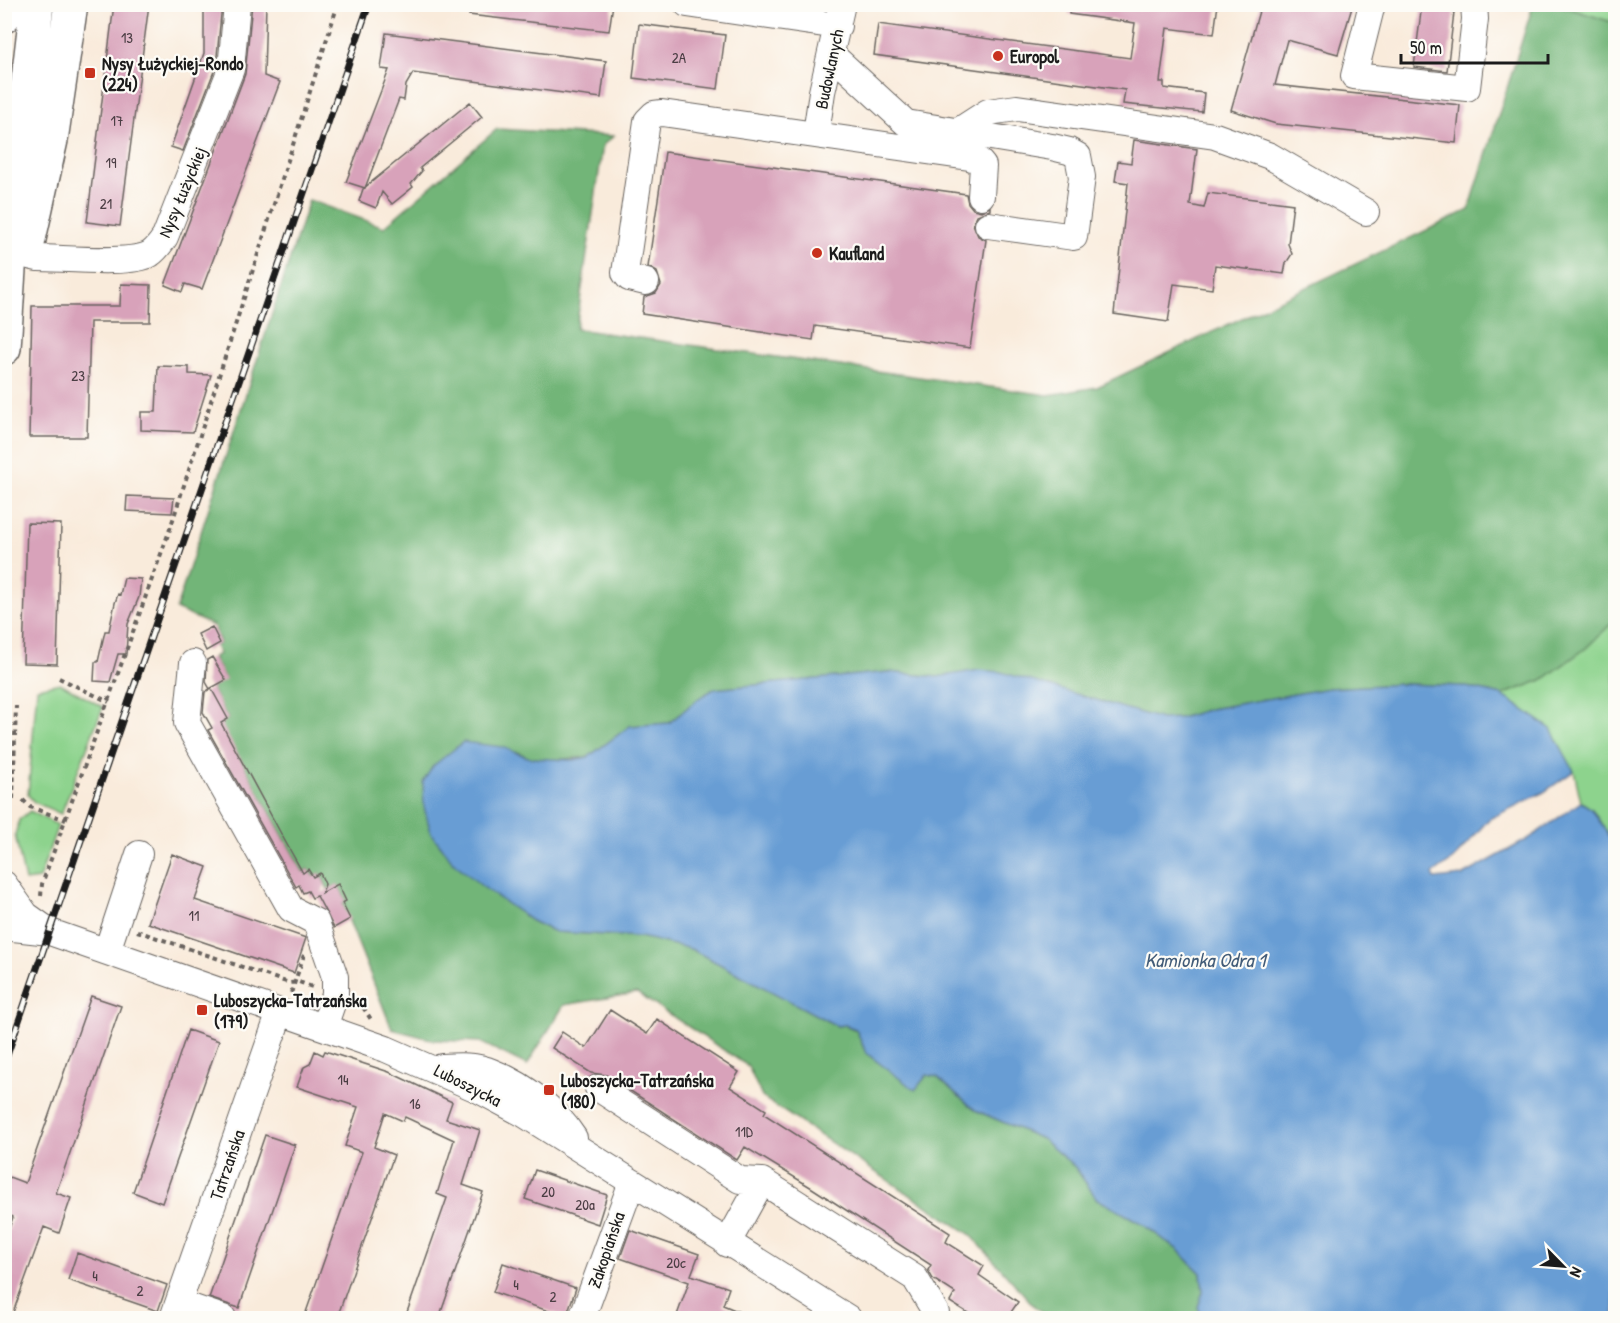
<svg xmlns="http://www.w3.org/2000/svg" width="1620" height="1323" font-family="'Patrick Hand',sans-serif">
  <style>
    .green { fill: #8dd38d; stroke: #547854; stroke-width: 1.5 }
    .forest { fill: #72b578; stroke: #47684a; stroke-width: 1.5 }
    .water { fill: #689dd4; stroke: #425c78; stroke-width: 1.5 }
    .building { fill: #d8a2ba }
    .lines { fill: none; stroke-linecap: round; stroke-linejoin: round }
    .minor-casing { stroke: #69645f; stroke-width: 28 }
    .major-casing { stroke: #69645f; stroke-width: 36 }
    .path { stroke: #69645f; stroke-width: 4; stroke-dasharray: 4.5 4.5; stroke-linecap: butt }
    .minor { stroke: #fff; stroke-width: 26 }
    .major { stroke: #fff; stroke-width: 33 }
    .rail-casing { stroke: #1c1c1c; stroke-width: 7 }
    .rail { stroke: #fdfcf7; stroke-width: 4.5; stroke-dasharray: 14; stroke-linecap: butt }
    .poi-dot { fill: #c8321e; stroke: #fdfcf7; stroke-width: 2 }
    .labels { text-anchor: middle; dominant-baseline: central; stroke-width: 4.5; stroke-linejoin: round; paint-order: stroke }
    .number-label { font-size: 15px; fill: #4b3e44 }
    .poi-label { font-size: 18px; font-weight: bold; fill: #1c1c1c; stroke: #fdfcf7; text-anchor: start }
    .street-label { font-size: 18px; fill: #1c1c1c; stroke: #fdfcf7 }
    .water-label { font-size: 20px; font-style: italic; fill: #425c78; stroke: #fdfcf7 }
  </style>
  <rect width="100%" height="100%" fill="#fdfcf7"/>
  <filter id="ink" filterUnits="userSpaceOnUse"><feTurbulence type="fractalNoise" baseFrequency=".0167" numOctaves="2"/><feDisplacementMap in="SourceGraphic" scale="12" xChannelSelector="R" yChannelSelector="G"/><feConvolveMatrix kernelMatrix="1 2 1 2 8 2 1 2 1" color-interpolation-filters="sRGB"/></filter>
  <filter id="wash" filterUnits="userSpaceOnUse"><feTurbulence type="fractalNoise" baseFrequency=".008" numOctaves="4" result="noise"/><feDisplacementMap in="SourceGraphic" scale="24" xChannelSelector="R" yChannelSelector="G"/><feGaussianBlur stdDeviation="1.35" result="paint"/><feColorMatrix in="noise" values="0 0 0 0 0 0 0 0 0 0 0 0 0 0 0 0 0 1.4 0 .05"/><feComposite in="paint" operator="in"/></filter>
  <g filter="url(#wash)">
    <rect width="100%" height="100%" fill="#f9ebdb"/>
    <!-- green -->
    <path class="green" d="M 1558,5 L 1615,5 L 1615,23 Z
      M 1615,620 L 1615,846 L 1592,809 L 1581,802 L 1574,771 L 1551,729 L 1502,695 L 1542,680 L 1586,648 Z
      M 60,683 L 103,707 L 61,814 L 34,802 L 28,795 L 37,688 Z
      M 30,811 L 58,825 L 39,879 L 25,881 L 15,835 L 19,820 Z"/>
    <!-- forest -->
    <path class="forest" d="M 1533,5 L 1558,5 L 1615,23 L 1615,620 L 1586,648 L 1542,680 L 1502,695 L 1462,686 L 1403,684 L 1329,688 L 1210,709 L 1180,718 L 1161,719 L 1030,681 L 957,675 L 937,677 L 888,672 L 714,689 L 699,698 L 669,723 L 630,726 L 588,757 L 550,760 L 530,758 L 517,752 L 431,833 L 453,862 L 532,921 L 555,932 L 641,937 L 691,949 L 837,1026 L 845,1025 L 856,1030 L 866,1053 L 915,1089 L 927,1075 L 937,1077 L 975,1110 L 1042,1139 L 1075,1167 L 1097,1199 L 1141,1223 L 1178,1250 L 1201,1273 L 1203,1292 L 1198,1307 L 1202,1318 L 1051,1318 L 1035,1307 L 971,1235 L 762,1097 L 748,1066 L 637,993 L 564,1005 L 527,1065 L 480,1042 L 434,1040 L 392,1029 L 342,903 L 346,901 L 338,885 L 328,889 L 320,873 L 313,877 L 308,869 L 303,872 L 220,723 L 228,719 L 211,688 L 225,679 L 213,657 L 219,654 L 215,646 L 220,643 L 214,626 L 176,609 L 309,200 L 384,227 L 497,129 L 614,136 L 603,145 L 576,329 L 1048,395 L 1097,387 L 1469,210 Z"/>
    <!-- water -->
    <path class="water" d="M 979,670 L 1001,672 L 1161,719 L 1180,718 L 1210,709 L 1329,688 L 1403,684 L 1462,686 L 1502,695 L 1551,729 L 1574,771 L 1544,792 L 1489,819 L 1455,858 L 1433,874 L 1435,879 L 1462,876 L 1528,839 L 1581,802 L 1592,809 L 1615,846 L 1615,1318 L 1202,1318 L 1198,1307 L 1203,1292 L 1201,1273 L 1178,1250 L 1141,1223 L 1097,1199 L 1075,1167 L 1042,1139 L 975,1110 L 937,1077 L 927,1075 L 915,1090 L 866,1053 L 856,1029 L 845,1025 L 837,1026 L 691,949 L 641,937 L 555,932 L 532,921 L 483,887 L 453,862 L 431,833 L 424,807 L 423,782 L 433,766 L 463,742 L 502,747 L 530,758 L 573,760 L 588,757 L 630,726 L 669,723 L 699,698 L 714,689 L 888,672 L 937,677 Z"/>
    <g id="blocks">
      <!-- building -->
      <path class="building" d="M 114,4 L 149,4 L 120,226 L 87,222 Z
        M 204,4 L 222,4 L 216,66 L 183,151 L 171,147 L 204,53 Z
        M 252,4 L 266,4 L 264,76 L 280,82 L 202,289 L 185,284 L 182,292 L 165,285 L 245,74 Z
        M 470,4 L 613,4 L 609,31 L 469,15 Z
        M 1069,4 L 1218,4 L 1214,34 L 1167,28 L 1160,82 L 1164,82 L 1164,88 L 1204,93 L 1202,112 L 1123,104 L 1125,90 L 874,55 L 878,24 L 1130,58 L 1135,23 L 1069,14 Z
        M 1261,4 L 1353,4 L 1338,54 L 1287,40 L 1275,85 L 1460,105 L 1456,143 L 1276,124 L 1231,110 Z
        M 1422,4 L 1455,4 L 1447,71 L 1414,67 Z
        M 639,24 L 725,35 L 718,89 L 633,78 Z
        M 386,33 L 606,61 L 601,98 L 413,73 L 406,85 L 404,100 L 399,99 L 365,188 L 346,182 L 389,70 L 381,69 Z
        M 470,102 L 482,117 L 420,168 L 422,171 L 411,184 L 413,187 L 392,204 L 382,192 L 376,208 L 359,201 L 363,189 Z
        M 1134,140 L 1197,149 L 1190,205 L 1204,208 L 1208,193 L 1293,204 L 1288,244 L 1292,254 L 1286,263 L 1284,274 L 1215,265 L 1212,289 L 1174,284 L 1168,322 L 1114,314 L 1128,183 L 1115,181 L 1118,161 L 1131,163 Z
        M 665,152 L 966,194 L 968,203 L 973,209 L 981,211 L 990,207 L 990,210 L 977,215 L 973,224 L 978,236 L 986,240 L 970,348 L 815,326 L 813,340 L 642,314 L 644,297 L 656,293 L 661,285 L 657,272 L 648,267 Z
        M 121,284 L 151,285 L 150,322 L 90,322 L 87,437 L 29,437 L 32,306 L 120,306 Z
        M 158,366 L 189,367 L 189,374 L 211,375 L 193,432 L 141,430 L 141,412 L 156,412 Z
        M 127,496 L 174,498 L 172,513 L 126,511 Z
        M 27,523 L 61,524 L 57,664 L 23,663 Z
        M 124,578 L 141,579 L 139,597 L 128,624 L 126,654 L 118,654 L 110,682 L 94,681 L 95,662 L 98,662 L 105,631 L 109,631 L 115,603 L 118,594 L 120,595 Z
        M 212,627 L 220,643 L 206,651 L 198,634 Z
        M 212,657 L 226,680 L 211,688 L 228,719 L 221,723 L 285,841 L 303,873 L 308,869 L 313,877 L 320,873 L 325,884 L 322,893 L 338,884 L 346,901 L 342,903 L 350,919 L 334,928 L 317,896 L 312,898 L 308,891 L 303,893 L 299,885 L 296,887 L 208,730 L 212,728 L 203,712 L 205,692 L 210,689 L 206,682 L 207,660 Z
        M 172,854 L 207,867 L 195,900 L 306,938 L 294,973 L 148,923 Z
        M 91,996 L 121,1006 L 56,1193 L 71,1198 L 59,1233 L 44,1227 L 11,1318 L 4,1318 L 4,1243 L 13,1217 L 4,1214 L 4,1175 L 25,1183 Z
        M 610,1010 L 647,1034 L 657,1019 L 739,1072 L 730,1087 L 766,1110 L 764,1114 L 950,1233 L 946,1242 L 984,1266 L 979,1275 L 1018,1302 L 1007,1318 L 976,1318 L 950,1302 L 955,1293 L 933,1279 L 928,1270 L 931,1265 L 812,1188 L 745,1147 L 737,1160 L 606,1075 L 591,1073 L 552,1048 L 562,1032 L 586,1048 Z
        M 188,1030 L 219,1041 L 162,1203 L 133,1192 Z
        M 315,1051 L 323,1055 L 325,1051 L 389,1072 L 452,1102 L 446,1119 L 480,1130 L 463,1185 L 483,1192 L 439,1318 L 405,1318 L 447,1198 L 437,1194 L 454,1140 L 405,1117 L 403,1121 L 385,1113 L 374,1147 L 394,1155 L 337,1318 L 304,1318 L 362,1152 L 345,1146 L 358,1107 L 297,1087 L 304,1067 L 310,1064 Z
        M 265,1135 L 295,1145 L 239,1308 L 209,1298 Z
        M 535,1170 L 607,1195 L 598,1224 L 525,1199 Z
        M 630,1230 L 699,1254 L 691,1275 L 729,1288 L 723,1305 L 754,1318 L 676,1318 L 689,1282 L 620,1258 Z
        M 77,1253 L 167,1285 L 158,1311 L 68,1280 Z
        M 503,1263 L 576,1288 L 566,1317 L 493,1292 Z"/>
    </g>
  </g>
  <g filter="url(#ink)">
    <use href="#blocks" fill-opacity="0" stroke="#69645f" stroke-width="1.5"/>
    <g class="lines">
      <!-- minor casing -->
      <g class="minor-casing">
        <path id="minor" d="M 687,4 L 838,26
          M 1372,4 L 1354,76 L 1467,88 L 1475,19 L 1474,4
          M 831,54 L 906,123 L 1052,147 L 1069,151 L 1078,156 L 1082,177 L 1074,237 L 988,225
          M 957,132 L 988,112 L 1017,108 L 1215,136 L 1270,156 L 1366,212
          M 816,134 L 822,92 L 842,4
          M 25,255 L 38,258 C 63,258 130,265 150,254 C 156,250 161,243 165,237 L 231,69 L 237,4
          M 646,282 L 629,278 L 625,273 L 647,121 L 654,114 L 662,113 L 969,157 L 978,160 L 983,166 L 981,196
          M 193,663 L 187,723 L 291,909 L 316,922 L 335,977 L 335,995 L 324,1027
          M 4,884 L 26,915 L 50,932
          M 4,927 L 50,932 L 386,1049 L 477,1089 L 524,1114 L 848,1318
          M 107,951 L 139,854
          M 442,1067 C 458,1066 477,1065 492,1072 C 525,1085 555,1109 574,1138
          M 598,1088 L 740,1180 L 762,1181
          M 727,1244 L 762,1181 L 915,1278 L 936,1313
          M 179,1303 L 223,1318
          M 173,1318 L 280,1012
          M 582,1318 L 632,1182"/>
      </g>
      <!-- major casing -->
      <g class="major-casing">
        <path id="major" d="M 4,16 L 6,4
          M 27,248 L 51,140 L 71,4
          M 4,348 L 13,207 L 37,4"/>
      </g>
      <!-- path -->
      <path class="path" d="M 1596,4 L 1616,11
        M 59,678 L 109,702
        M 13,799 L 16,706
        M 23,800 L 30,807 L 66,820
        M 41,896 L 42,884 L 170,529 L 338,4
        M 137,931 L 289,983 L 299,982 L 315,988
        M 4,975 L 4,977
        M 291,993 L 304,955
        M 356,1002 L 363,1007 L 372,1021"/>
      <!-- minor -->
      <use href="#minor" class="minor"/>
      <!-- major -->
      <use href="#major" class="major"/>
      <!-- rail casing -->
      <g class="rail-casing">
        <path id="rail" d="M 4,1064 L 369,4"/>
      </g>
      <!-- rail -->
      <use href="#rail" class="rail"/>
    </g>
  </g>
  <!-- markers -->
  <g class="poi-dot">
    <circle cx="998" cy="56" r="6"/>
    <rect x="84" y="67" width="12" height="12" rx="3"/>
    <circle cx="817" cy="253" r="6"/>
    <rect x="196" y="1004" width="12" height="12" rx="3"/>
    <rect x="543" y="1084" width="12" height="12" rx="3"/>
  </g>
  <g class="labels">
    <!-- number labels -->
    <g class="number-label">
      <text x="127" y="37">13</text>
      <text x="679" y="57">2A</text>
      <text x="117" y="120">17</text>
      <text x="111" y="162">19</text>
      <text x="106" y="203">21</text>
      <text x="78" y="375">23</text>
      <text x="194" y="915">11</text>
      <text x="343" y="1079">14</text>
      <text x="415" y="1103">16</text>
      <text x="744" y="1131">11D</text>
      <text x="548" y="1191">20</text>
      <text x="585" y="1204">20a</text>
      <text x="676" y="1262">20c</text>
      <text x="95" y="1275">4</text>
      <text x="516" y="1284">4</text>
      <text x="140" y="1290">2</text>
      <text x="553" y="1296">2</text>
    </g>
    <!-- poi labels -->
    <g class="poi-label">
      <text x="1010" y="56">Europol</text>
      <text x="102" y="63">Nysy Łużyckiej-Rondo<tspan x="102" dy="21">(224)</tspan></text>
      <text x="829" y="253">Kaufland</text>
      <text x="214" y="1000">Luboszycka-Tatrzańska<tspan x="214" dy="21">(179)</tspan></text>
      <text x="561" y="1080">Luboszycka-Tatrzańska<tspan x="561" dy="21">(180)</tspan></text>
    </g>
    <!-- street labels -->
    <g class="street-label">
      <text transform="translate(829 69) rotate(-78)">Budowlanych</text>
      <text transform="translate(182 192) rotate(-67)">Nysy Łużyckiej</text>
      <text transform="translate(468 1085) rotate(27)">Luboszycka</text>
      <text transform="translate(227 1165) rotate(-71)">Tatrzańska</text>
      <text transform="translate(606 1250) rotate(-71)">Zakopiańska</text>
    </g>
    <!-- water labels -->
    <g class="water-label">
      <text x="1205" y="959">Kamionka Odra 1</text>
    </g>
  </g>
  <!-- margin -->
  <rect width="1620" height="1323" fill="none" stroke="#fdfcf7" stroke-width="24"/>
  <!-- north arrow -->
  <g transform="translate(1563 1266) rotate(115)" stroke="#fdfcf7" stroke-width="4.5" paint-order="stroke">
  <path d="M0-4.5L10 22L0 15L-10 22Z" fill="#1c1c1c"/>
  <text y="-9" font-size="16" font-weight="bold" text-anchor="middle" fill="#1c1c1c">N</text>
  </g>
  <!-- scale -->
  <path d="M1401 54v9h147v-9" fill="none" stroke="#1c1c1c" stroke-width="3"/>
  <text x="1410" y="54" font-size="18" fill="#1c1c1c" stroke="#fdfcf7" stroke-width="4.5" paint-order="stroke">50 m</text>
</svg>
